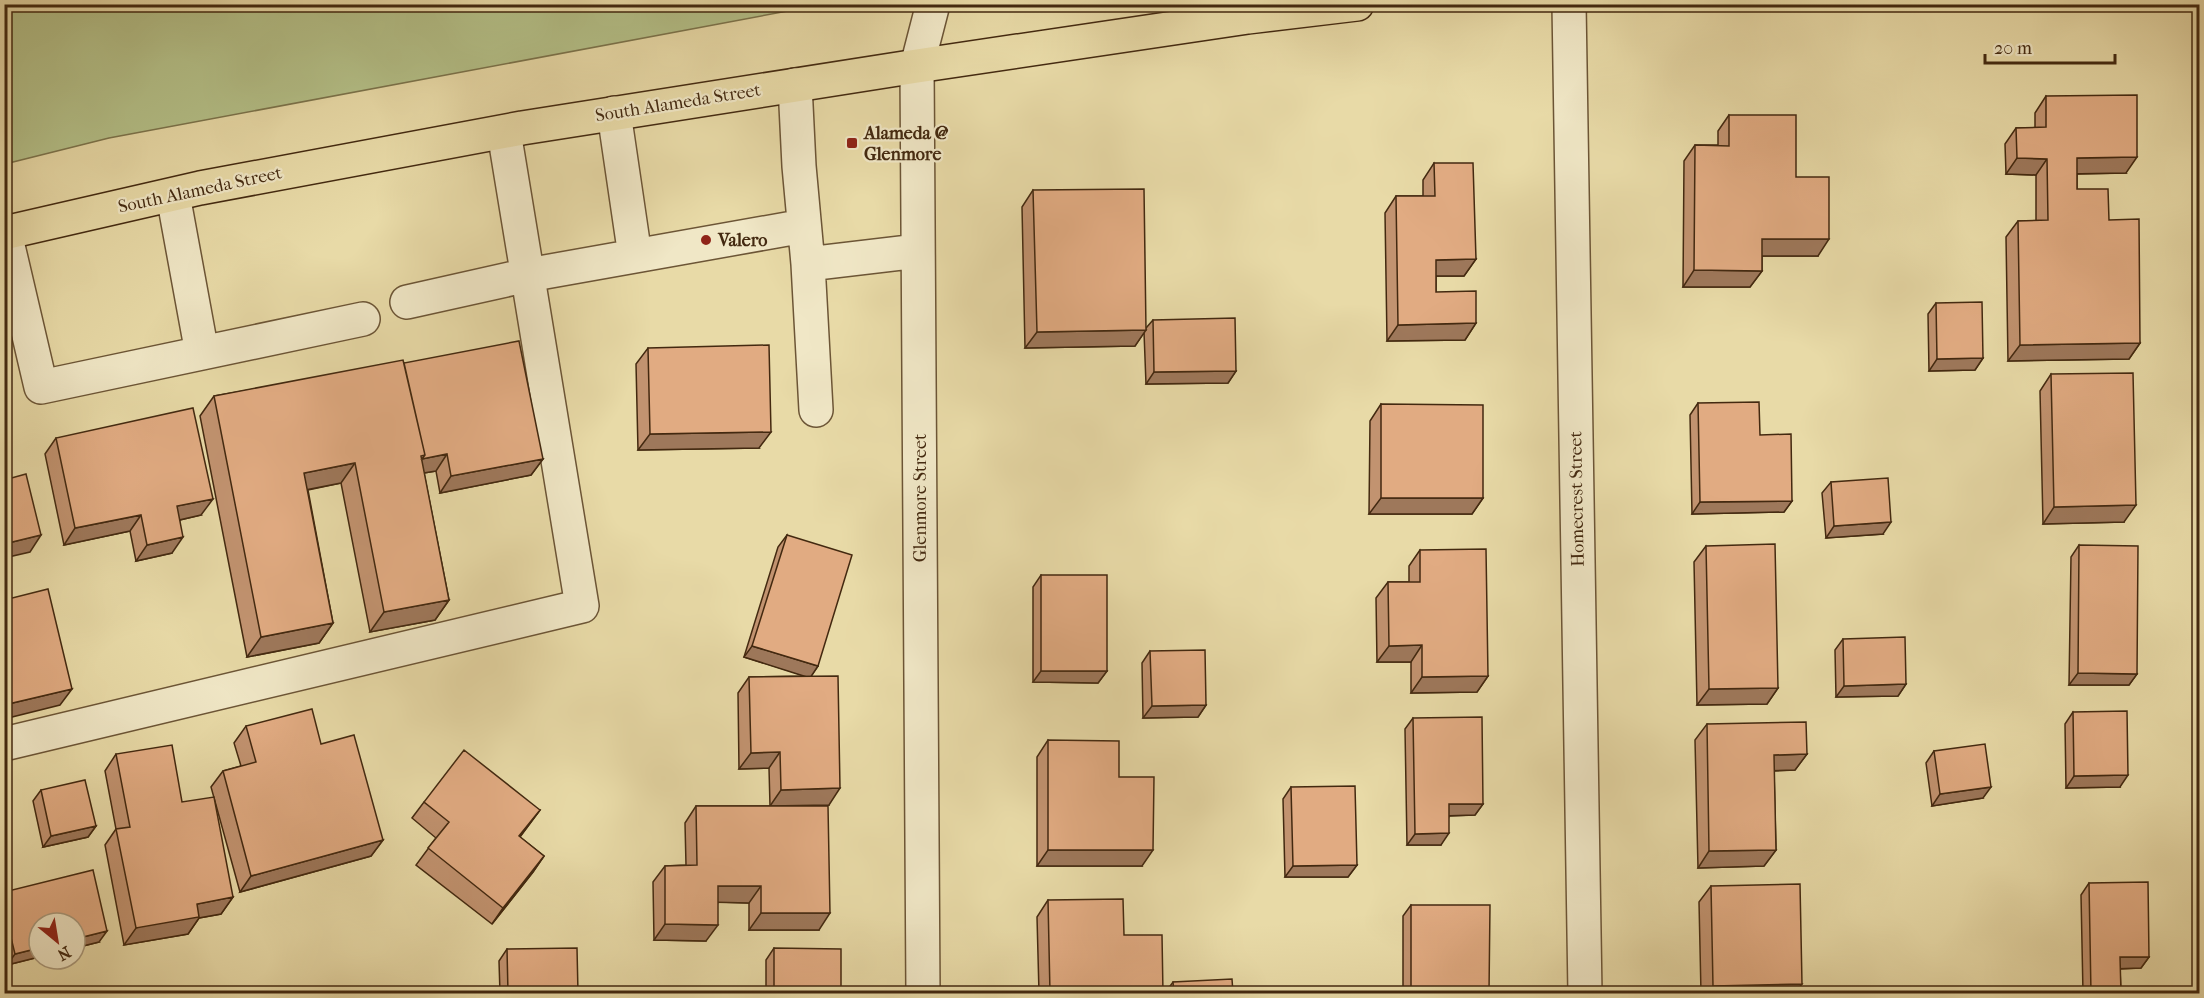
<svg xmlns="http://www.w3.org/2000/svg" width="2204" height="998" font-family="'IM FELL French Canon',serif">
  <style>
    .green { fill: #b4c088; stroke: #7c744c; stroke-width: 1.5 }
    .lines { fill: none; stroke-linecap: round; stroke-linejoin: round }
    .minor-casing { stroke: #6c5536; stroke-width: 36 }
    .major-casing { stroke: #432910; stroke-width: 36 }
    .minor { stroke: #f0e7c6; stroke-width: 33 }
    .major { stroke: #e8daa7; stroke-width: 33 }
    .wall { fill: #c29370; stroke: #432910; stroke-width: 1.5 }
    .shaded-wall { fill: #9e785b; stroke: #432910; stroke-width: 1.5 }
    .building { fill: #e1ab82; stroke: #432910; stroke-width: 1.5 }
    .poi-dot { fill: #8f2418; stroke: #f0e7c6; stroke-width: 2 }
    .labels { text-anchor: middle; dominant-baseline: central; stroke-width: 4.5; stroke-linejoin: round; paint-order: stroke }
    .street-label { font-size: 18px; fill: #432910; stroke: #f0e7c6 }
    .poi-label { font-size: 18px; font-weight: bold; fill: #432910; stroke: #f0e7c6; text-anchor: start }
  </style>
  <rect width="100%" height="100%" fill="#e8daa7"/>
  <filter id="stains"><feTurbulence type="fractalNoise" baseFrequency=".00333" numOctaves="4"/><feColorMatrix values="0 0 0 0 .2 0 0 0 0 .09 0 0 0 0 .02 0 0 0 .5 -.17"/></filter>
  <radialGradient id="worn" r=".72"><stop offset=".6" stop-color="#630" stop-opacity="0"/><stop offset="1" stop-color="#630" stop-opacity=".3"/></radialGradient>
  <!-- green -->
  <path class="green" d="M 4,5 L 5,4 L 820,5 L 109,138 L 5,164 Z"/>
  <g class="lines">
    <!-- minor casing -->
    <g class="minor-casing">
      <path id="minor" d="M 1569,4 L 1585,994
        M 795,85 L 799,166 L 808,264 L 816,410
        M 614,113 L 635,256
        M 173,195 L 202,353
        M 5,233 L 41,387 L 363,319
        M 808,264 L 918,251
        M 407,302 L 528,275 L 804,226
        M 4,744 L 582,606 L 504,132
        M 923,994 L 917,66 L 933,4"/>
    </g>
    <!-- major casing -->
    <g class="major-casing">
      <path id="major" d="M 4,233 L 200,188 L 522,128 L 917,66 L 1248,17 L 1357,4"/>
    </g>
    <!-- minor -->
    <use href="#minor" class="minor"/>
    <!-- major -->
    <use href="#major" class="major"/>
  </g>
  <!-- wall -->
  <path class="wall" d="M 2046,96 L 2126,173 L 2077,174 L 2077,189 L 2109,220 L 2140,343 L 2129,359 L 2008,361 L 2006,237 L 2018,221 L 2036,221 L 2036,175 L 2006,174 L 2005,144 L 2016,128 L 2035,128 L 2035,113 Z
    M 1729,115 L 1796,177 L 1818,256 L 1762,256 L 1762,271 L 1750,287 L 1683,287 L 1684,161 L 1695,145 L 1718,145 L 1718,131 Z
    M 1434,163 L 1476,259 L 1464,276 L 1436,276 L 1436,292 L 1476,323 L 1465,340 L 1387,341 L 1385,213 L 1396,196 L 1423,196 L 1423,180 Z
    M 1033,190 L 1146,328 L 1153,320 L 1236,371 L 1228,383 L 1146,384 L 1144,332 L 1135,346 L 1025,348 L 1022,207 Z
    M 1936,303 L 1983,358 L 1975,370 L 1929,371 L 1928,314 Z
    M 648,348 L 759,448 L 638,450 L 636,364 Z
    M 404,363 L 543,459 L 531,475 L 440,493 L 436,471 L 424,473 L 449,600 L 435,620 L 370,632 L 341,483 L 308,490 L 333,623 L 319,643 L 247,657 L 200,416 L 214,396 Z
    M 2051,374 L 2124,522 L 2043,524 L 2040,391 Z
    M 1698,403 L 1760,435 L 1792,501 L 1784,512 L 1692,514 L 1690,415 Z
    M 1381,404 L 1483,498 L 1472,514 L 1369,514 L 1370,421 Z
    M 56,438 L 201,515 L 180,520 L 172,553 L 136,561 L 130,531 L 64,545 L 45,454 Z
    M 1831,482 L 1883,534 L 1826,538 L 1822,493 Z
    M 787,535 L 818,666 L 811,676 L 829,805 L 790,806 L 819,930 L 749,930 L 749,903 L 718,902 L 706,941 L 654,940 L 653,882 L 665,866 L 686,865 L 685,823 L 696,806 L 770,806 L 769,768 L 739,769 L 738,693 L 749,677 L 806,676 L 744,657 L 778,547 Z
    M 2079,545 L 2137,674 L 2129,685 L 2069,685 L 2071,557 Z
    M 1706,546 L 1778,688 L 1767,704 L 1697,705 L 1694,562 Z
    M 1420,550 L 1488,676 L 1477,692 L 1411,693 L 1411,662 L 1377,662 L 1376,598 L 1388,582 L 1409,582 L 1409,566 Z
    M 1041,575 L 1107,671 L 1098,683 L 1033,682 L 1033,587 Z
    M 1843,639 L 1906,684 L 1898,696 L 1836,697 L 1835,650 Z
    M 1150,651 L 1206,705 L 1198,717 L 1143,718 L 1142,663 Z
    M 2073,712 L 2120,787 L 2066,788 L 2065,724 Z
    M 1413,718 L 1483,804 L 1475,815 L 1449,816 L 1441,845 L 1407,845 L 1405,729 Z
    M 1707,724 L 1807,754 L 1795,770 L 1774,771 L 1776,850 L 1764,866 L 1698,868 L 1695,740 Z
    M 246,726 L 321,744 L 383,840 L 371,856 L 240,892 L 211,787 L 223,771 L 241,766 L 234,743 Z
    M 1048,740 L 1142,866 L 1037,866 L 1037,757 Z
    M 1934,751 L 1983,798 L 1932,806 L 1926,763 Z
    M 116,754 L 182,802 L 233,897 L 221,914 L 199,918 L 188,934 L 124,945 L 105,845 L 116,829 L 105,771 Z
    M 1291,787 L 1357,865 L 1348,877 L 1285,877 L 1283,799 Z
    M 41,790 L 96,826 L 88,837 L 43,847 L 33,801 Z
    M 424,802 L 540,810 L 520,837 L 544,856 L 533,872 L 492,924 L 416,865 L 436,838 L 412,818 Z
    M 2089,883 L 2149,957 L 2141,968 L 2120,969 L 2121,993 L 2083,993 L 2081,895 Z
    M 1711,886 L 1795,993 L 1701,993 L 1699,902 Z
    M 4,892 L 99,942 L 7,965 L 4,954 Z
    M 1048,900 L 1124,935 L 1163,993 L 1039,993 L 1037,917 Z
    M 1411,905 L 1489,993 L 1403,993 L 1403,916 Z
    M 774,948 L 841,993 L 766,993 L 766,960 Z
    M 507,949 L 578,993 L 500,993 L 499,961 Z
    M 1173,982 L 1233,993 L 1165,993 Z"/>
  <!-- shaded-wall -->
  <path class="shaded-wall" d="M 2137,157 L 2126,173 L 2066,174 L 2077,158 Z
    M 2017,158 L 2047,159 L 2036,175 L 2006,174 Z
    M 1762,239 L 1829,239 L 1818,256 L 1751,256 Z
    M 1476,259 L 1464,276 L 1424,276 L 1436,260 Z
    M 1694,270 L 1762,271 L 1750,287 L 1683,287 Z
    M 1476,323 L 1465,340 L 1387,341 L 1398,325 Z
    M 1146,330 L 1135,346 L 1025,348 L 1037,332 Z
    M 2140,343 L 2129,359 L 2008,361 L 2020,345 Z
    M 1983,358 L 1975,370 L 1929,371 L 1937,359 Z
    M 1236,371 L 1228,383 L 1146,384 L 1154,372 Z
    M 771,432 L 759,448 L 638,450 L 650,434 Z
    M 447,454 L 436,471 L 411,475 L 422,459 Z
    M 543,459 L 531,475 L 440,493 L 451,476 Z
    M 355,463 L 341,483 L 290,493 L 304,473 Z
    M 1381,498 L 1483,498 L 1472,514 L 1369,514 Z
    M 213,499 L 201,515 L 166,523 L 177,506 Z
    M 1792,501 L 1784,512 L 1692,514 L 1700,502 Z
    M 2136,505 L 2124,522 L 2043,524 L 2054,507 Z
    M 141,515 L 130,531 L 64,545 L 75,528 Z
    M 1891,522 L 1883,534 L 1826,538 L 1834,526 Z
    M 41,535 L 30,552 L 4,558 L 4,544 Z
    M 183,537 L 172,553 L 136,561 L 147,545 Z
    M 449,600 L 435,620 L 370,632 L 384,612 Z
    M 333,623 L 319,643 L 247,657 L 261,637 Z
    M 1422,645 L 1411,662 L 1377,662 L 1389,646 Z
    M 752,646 L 818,666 L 810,678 L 744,657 Z
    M 1041,671 L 1107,671 L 1098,683 L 1033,682 Z
    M 2078,673 L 2137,674 L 2129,685 L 2069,685 Z
    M 1488,676 L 1477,692 L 1411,693 L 1422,677 Z
    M 1906,684 L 1898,696 L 1836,697 L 1844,686 Z
    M 1778,688 L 1767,704 L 1697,705 L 1709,689 Z
    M 72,689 L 60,705 L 4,719 L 4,705 Z
    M 1206,705 L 1198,717 L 1143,718 L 1152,706 Z
    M 780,752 L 769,768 L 739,769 L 751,753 Z
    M 1807,754 L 1795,770 L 1762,771 L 1774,755 Z
    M 2128,775 L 2120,787 L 2066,788 L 2074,776 Z
    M 1991,787 L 1983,798 L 1932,806 L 1940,794 Z
    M 840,788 L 829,805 L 770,806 L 781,790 Z
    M 1449,804 L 1483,804 L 1475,815 L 1441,816 Z
    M 540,810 L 528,826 L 508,852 L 519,836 Z
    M 96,826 L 88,837 L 43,847 L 51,836 Z
    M 1449,833 L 1441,845 L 1407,845 L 1415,834 Z
    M 383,840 L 371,856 L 240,892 L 251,876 Z
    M 1048,850 L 1153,850 L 1142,866 L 1037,866 Z
    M 1776,850 L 1764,866 L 1698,868 L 1709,851 Z
    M 544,856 L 533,872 L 492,924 L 503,908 Z
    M 1357,865 L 1348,877 L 1285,877 L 1293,866 Z
    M 718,886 L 761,886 L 749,903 L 707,902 Z
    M 233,897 L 221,914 L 199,918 L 188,934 L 124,945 L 136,928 L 197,904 Z
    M 761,913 L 830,913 L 819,930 L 749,930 Z
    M 665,924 L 718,925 L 706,941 L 654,940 Z
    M 107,931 L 99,942 L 75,948 L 75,939 Z
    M 39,948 L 39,957 L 7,965 L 15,954 Z
    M 2120,957 L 2149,957 L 2141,968 L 2112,969 Z
    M 1802,984 L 1795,993 L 1708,993 L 1713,986 Z"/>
  <!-- building -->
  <path class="building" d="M 2137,95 L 2137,157 L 2077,158 L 2077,189 L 2108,189 L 2109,220 L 2139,219 L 2140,343 L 2020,345 L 2018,221 L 2048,220 L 2047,159 L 2017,158 L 2016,128 L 2046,127 L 2046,96 Z
    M 1729,115 L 1796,115 L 1796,177 L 1829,177 L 1829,239 L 1762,239 L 1762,271 L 1694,270 L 1695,145 L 1729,146 Z
    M 1434,163 L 1473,163 L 1476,259 L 1436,260 L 1436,292 L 1476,291 L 1476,323 L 1398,325 L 1396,196 L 1435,196 Z
    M 1144,189 L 1146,330 L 1037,332 L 1033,190 Z
    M 1982,302 L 1983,358 L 1937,359 L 1936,303 Z
    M 1235,318 L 1236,371 L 1154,372 L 1153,320 Z
    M 519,341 L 543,459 L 451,476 L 447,454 L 422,459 L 425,455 L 404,363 Z
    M 769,345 L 771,432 L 650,434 L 648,348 Z
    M 403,360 L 425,455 L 421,456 L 449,600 L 384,612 L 355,463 L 304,473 L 333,623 L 261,637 L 214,396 Z
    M 2133,373 L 2136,505 L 2054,507 L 2051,374 Z
    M 1759,402 L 1760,435 L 1791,434 L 1792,501 L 1700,502 L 1698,403 Z
    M 1381,404 L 1483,405 L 1483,498 L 1381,498 Z
    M 193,408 L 213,499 L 177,506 L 183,537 L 147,545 L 141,515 L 75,528 L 56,438 Z
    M 26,474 L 41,535 L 4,544 L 4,480 Z
    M 1888,478 L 1891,522 L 1834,526 L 1831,482 Z
    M 787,535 L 852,555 L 818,666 L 752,646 Z
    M 1775,544 L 1778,688 L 1709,689 L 1706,546 Z
    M 2079,545 L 2138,546 L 2137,674 L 2078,673 Z
    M 1486,549 L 1488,676 L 1422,677 L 1422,645 L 1389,646 L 1388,582 L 1420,582 L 1420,550 Z
    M 1041,575 L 1107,575 L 1107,671 L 1041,671 Z
    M 48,589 L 72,689 L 4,705 L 4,600 Z
    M 1905,637 L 1906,684 L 1844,686 L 1843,639 Z
    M 1205,650 L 1206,705 L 1152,706 L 1150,651 Z
    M 838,676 L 840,788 L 781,790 L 780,752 L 751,753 L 749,677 Z
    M 312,709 L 321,744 L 354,735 L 383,840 L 251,876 L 223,771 L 256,762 L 246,726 Z
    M 2127,711 L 2128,775 L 2074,776 L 2073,712 Z
    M 1482,717 L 1483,804 L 1449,804 L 1449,833 L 1415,834 L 1413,718 Z
    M 1806,722 L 1807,754 L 1774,755 L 1776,850 L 1709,851 L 1707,724 Z
    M 1048,740 L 1119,741 L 1119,777 L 1154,777 L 1153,850 L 1048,850 Z
    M 1985,744 L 1991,787 L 1940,794 L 1934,751 Z
    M 172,745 L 182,802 L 214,797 L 233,897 L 197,904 L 199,917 L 136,928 L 116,829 L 130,827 L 116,754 Z
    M 464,750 L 540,810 L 519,836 L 544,856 L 503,908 L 428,848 L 449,822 L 424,802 Z
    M 85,780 L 96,826 L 51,836 L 41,790 Z
    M 1355,786 L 1357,865 L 1293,866 L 1291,787 Z
    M 696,806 L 828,806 L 830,913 L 761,913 L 761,886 L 718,886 L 718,925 L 665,924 L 665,866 L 697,865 Z
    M 93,870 L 107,931 L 75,939 L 75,923 L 39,923 L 39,948 L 15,954 L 4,909 L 4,892 Z
    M 2148,882 L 2149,957 L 2120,957 L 2121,993 L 2091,993 L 2089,883 Z
    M 1800,884 L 1802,984 L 1713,986 L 1711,886 Z
    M 1123,899 L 1124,935 L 1162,935 L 1163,993 L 1050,993 L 1048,900 Z
    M 1411,905 L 1490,905 L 1489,993 L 1411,993 Z
    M 577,948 L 578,993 L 508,993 L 507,949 Z
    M 774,948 L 841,949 L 841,993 L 774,993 Z
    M 1232,979 L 1233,993 L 1174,993 L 1173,982 Z"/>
  <!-- markers -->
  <g class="poi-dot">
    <rect x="846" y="137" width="12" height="12" rx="3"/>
    <circle cx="706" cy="240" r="6"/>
  </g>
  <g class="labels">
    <!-- street labels -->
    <g class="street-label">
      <text transform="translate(678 103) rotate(-9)">South Alameda Street</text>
      <text transform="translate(200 190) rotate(-12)">South Alameda Street</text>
      <text transform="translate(920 498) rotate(-90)">Glenmore Street</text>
      <text transform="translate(1577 499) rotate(-91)">Homecrest Street</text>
    </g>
    <!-- poi labels -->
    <g class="poi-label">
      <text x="864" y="133">Alameda @<tspan x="864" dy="21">Glenmore</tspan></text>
      <text x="718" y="240">Valero</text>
    </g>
  </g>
  <!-- margin -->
  <rect width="2204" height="998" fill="none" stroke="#e8daa7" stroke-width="24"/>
  <rect x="6" y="6" width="2192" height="986" fill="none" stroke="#432910" stroke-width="3"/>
  <rect x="12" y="12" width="2180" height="974" fill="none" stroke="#432910" stroke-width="1.5"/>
  <!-- north arrow -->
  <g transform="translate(57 941) rotate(150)"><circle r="28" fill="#f0e7c6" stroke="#ab9b7d" stroke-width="1.5"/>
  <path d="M0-4.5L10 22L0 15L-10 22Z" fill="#8f2418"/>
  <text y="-9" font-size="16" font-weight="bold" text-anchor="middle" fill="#432910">N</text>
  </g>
  <!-- scale -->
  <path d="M1985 54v9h130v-9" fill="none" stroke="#432910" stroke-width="3"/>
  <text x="1994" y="54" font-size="18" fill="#432910" stroke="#f0e7c6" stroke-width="4.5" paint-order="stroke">20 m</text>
  <rect width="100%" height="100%" filter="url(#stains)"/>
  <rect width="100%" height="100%" fill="url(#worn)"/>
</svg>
